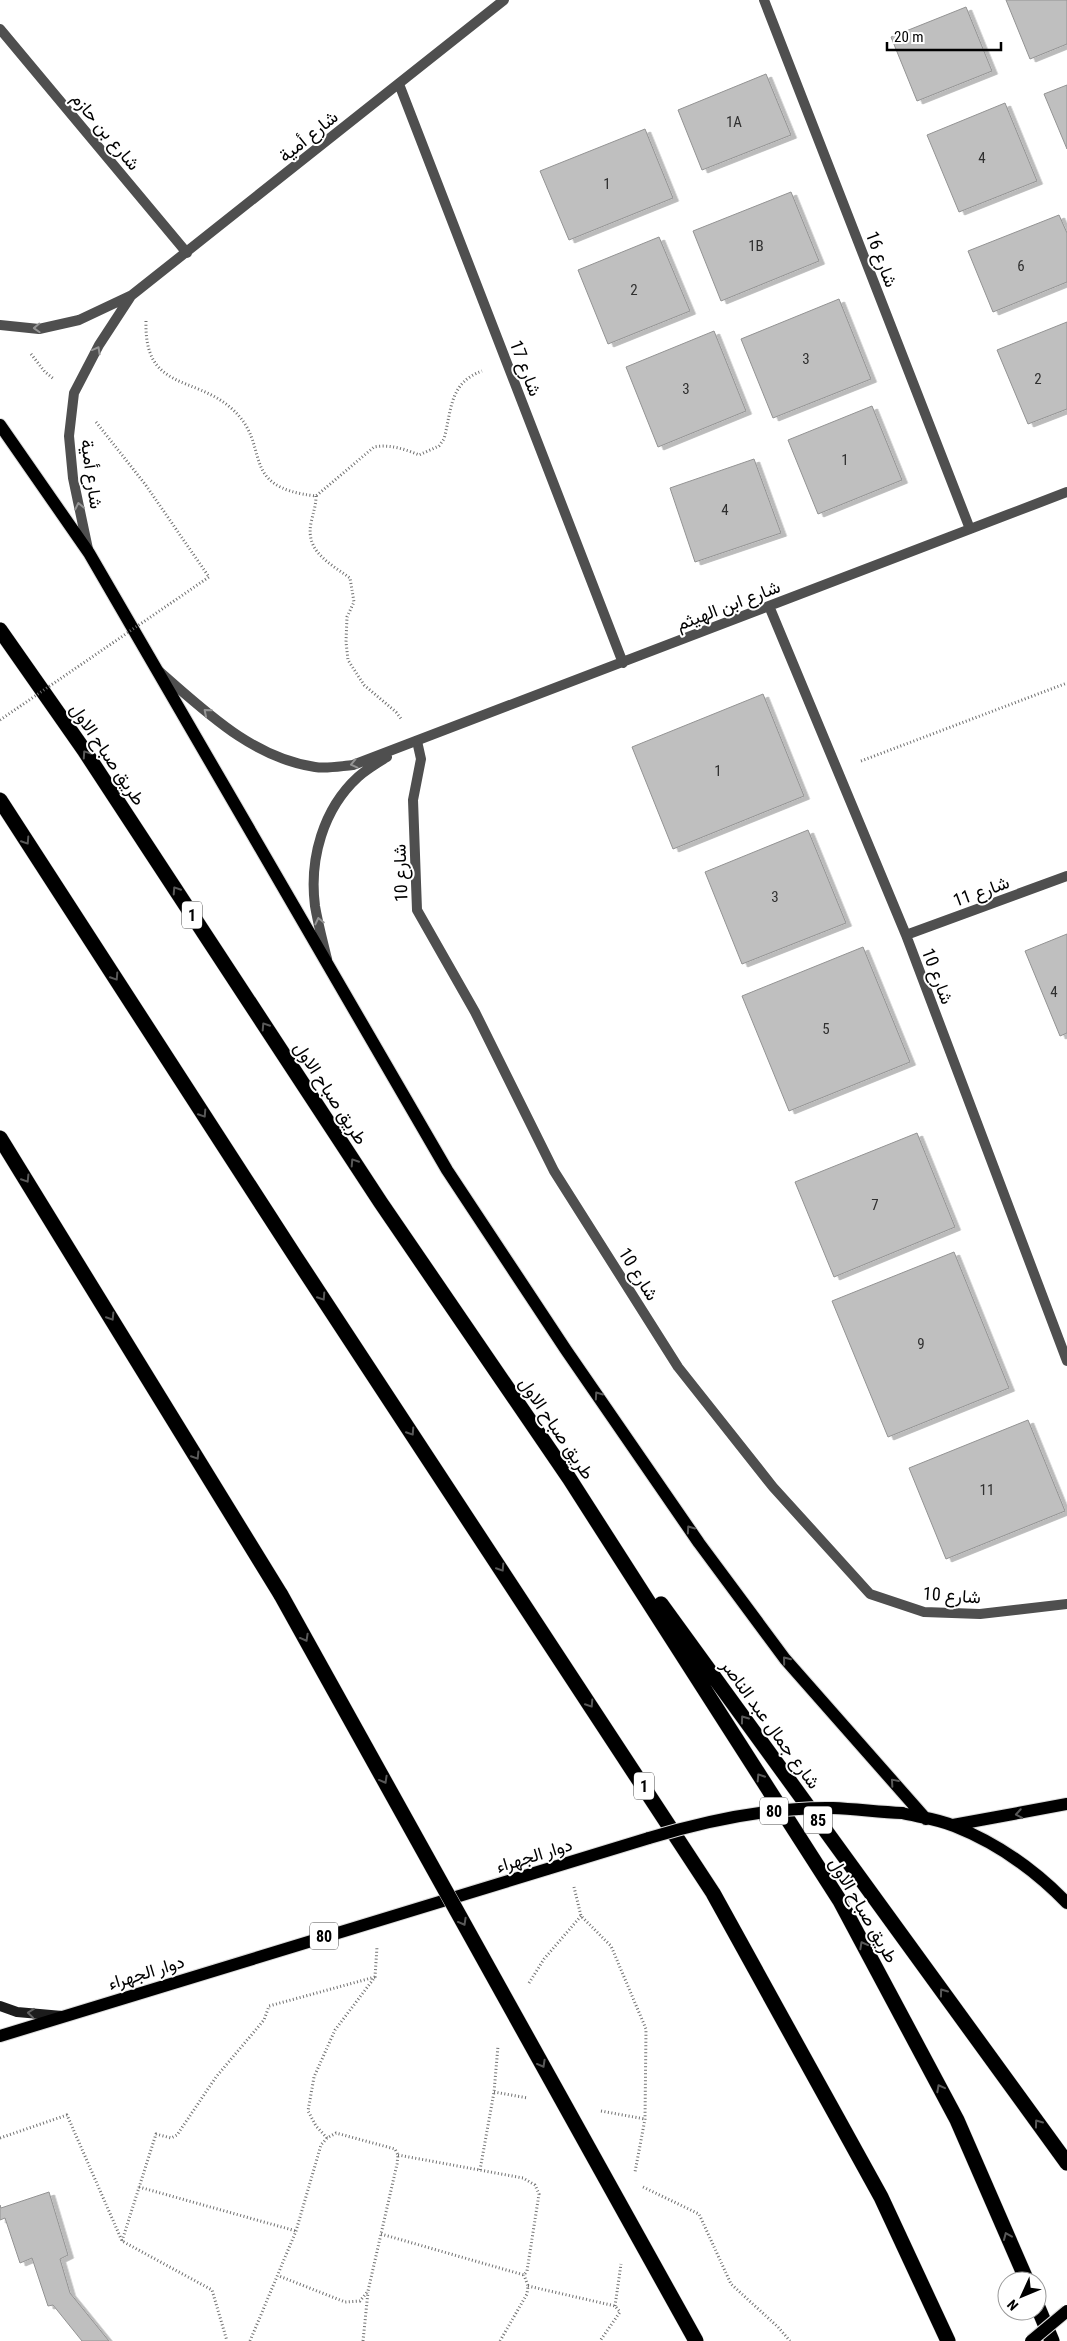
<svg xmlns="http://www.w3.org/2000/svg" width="1067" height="2341" font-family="'Roboto Condensed',Vazirmatn,sans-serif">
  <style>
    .building { fill: #bfbfbf; stroke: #939393; filter: url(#shadow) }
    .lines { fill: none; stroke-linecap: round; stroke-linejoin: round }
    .primary-casing { stroke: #dbdbdb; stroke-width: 14 }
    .highway-casing { stroke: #dbdbdb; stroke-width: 16 }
    .path { stroke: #717171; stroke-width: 3; stroke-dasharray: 1 2.5; stroke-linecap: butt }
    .lane { stroke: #4f4f4f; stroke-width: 10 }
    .street { stroke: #4f4f4f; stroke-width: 10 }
    .secondary { stroke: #1c1c1c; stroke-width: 10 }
    .primary { stroke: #000; stroke-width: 12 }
    .highway { stroke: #000; stroke-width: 15 }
    .primary-bridge-casing { stroke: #dbdbdb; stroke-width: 14; stroke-linecap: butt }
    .highway-bridge-casing { stroke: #dbdbdb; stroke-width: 16; stroke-linecap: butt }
    .path-bridge { stroke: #717171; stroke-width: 3; stroke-dasharray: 1 2.5; stroke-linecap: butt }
    .primary-bridge { stroke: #000; stroke-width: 12 }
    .highway-bridge { stroke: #000; stroke-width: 15 }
    .oneway { stroke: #959595 }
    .oneway2 { stroke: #595959 }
    .oneway3 { stroke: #606060 }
    .labels { text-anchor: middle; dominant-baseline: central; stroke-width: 4; stroke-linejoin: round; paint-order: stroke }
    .number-label { font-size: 15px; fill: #303030 }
    .shield { fill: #fff; stroke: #4c4c4c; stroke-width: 1 }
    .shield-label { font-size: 16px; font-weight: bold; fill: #000 }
    .street-label { font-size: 18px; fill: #000; stroke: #fff }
  </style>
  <defs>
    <filter id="shadow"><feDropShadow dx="5.5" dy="3" stdDeviation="0" flood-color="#0004"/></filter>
  </defs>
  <rect width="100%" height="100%" fill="#fff"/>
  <!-- building -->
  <path class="building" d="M 1006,0 L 1067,0 L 1067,44 L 1030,59 Z
    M 966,7 L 992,71 L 917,101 L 891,37 Z
    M 766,74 L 791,135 L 702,170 L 678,110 Z
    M 1067,85 L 1067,149 L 1044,94 Z
    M 1005,103 L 1037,181 L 959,212 L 927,135 Z
    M 645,129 L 673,198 L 569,240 L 540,171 Z
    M 791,192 L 819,261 L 721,301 L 693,231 Z
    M 1059,215 L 1067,233 L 1067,282 L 993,312 L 968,251 Z
    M 659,237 L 690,311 L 608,344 L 578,270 Z
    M 839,299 L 871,379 L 773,418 L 741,339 Z
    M 1067,322 L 1067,409 L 1028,424 L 997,350 Z
    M 714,331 L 746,411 L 658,447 L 626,367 Z
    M 872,406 L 902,480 L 818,514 L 788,440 Z
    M 754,459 L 781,533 L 695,562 L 670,488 Z
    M 763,694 L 804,796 L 673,849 L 632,747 Z
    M 808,830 L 846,923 L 742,964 L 705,872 Z
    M 1067,934 L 1067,1033 L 1060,1036 L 1025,951 Z
    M 863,947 L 910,1062 L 789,1111 L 742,996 Z
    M 917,1133 L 955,1227 L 834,1277 L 795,1182 Z
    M 954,1252 L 1009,1388 L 888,1437 L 832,1301 Z
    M 1028,1420 L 1065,1511 L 946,1559 L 909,1468 Z
    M 49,2192 L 68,2255 L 60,2259 L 70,2293 L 109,2341 L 82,2341 L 53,2305 L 48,2306 L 32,2258 L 20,2263 L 5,2218 L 0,2220 L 0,2205 L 1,2208 Z"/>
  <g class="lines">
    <!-- primary casing -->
    <g class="primary-casing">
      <path id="primary" d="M 0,425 L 89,553 L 447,1170 L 566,1350 L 699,1543 L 785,1659 L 926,1819
        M 902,1813 C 919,1817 938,1819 954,1826 C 997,1843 1035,1870 1067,1903
        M 953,1825 L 1067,1804
        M 0,2036 L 649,1838"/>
    </g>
    <!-- highway casing -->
    <g class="highway-casing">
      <path id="highway" d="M 0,630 L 84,750 L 381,1203 L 569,1478 L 840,1901 L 957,2120 L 1027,2281
        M 0,800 L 295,1256 L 713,1893 L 881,2197 L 948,2341
        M 0,1138 L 281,1595
        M 661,1604 L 1067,2163
        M 1037,2305 L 1052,2341"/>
    </g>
    <!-- path -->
    <path class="path" d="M 146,321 C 144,391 193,375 231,408 C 274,445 235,487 316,496 L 374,447 C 389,444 405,449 419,455 L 439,446 L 444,439 C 452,409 449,383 482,371
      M 31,354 L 45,372 L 54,379
      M 96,422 L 145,484 L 209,577
      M 316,496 C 316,506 313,513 311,523 C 305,552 331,564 350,578 L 354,602 L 347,617 L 346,642 L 348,660 L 364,685 L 396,712 L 402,720
      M 861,761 L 1067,683
      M 574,1887 L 581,1916 L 611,1946 L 646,2029 L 645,2119 L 635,2172
      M 529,1983 L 544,1959 L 581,1916
      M 494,2092 L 528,2098
      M 601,2111 L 645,2119
      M 0,2138 L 67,2115 L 122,2241 L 212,2290 L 227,2341
      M 327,2138 L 316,2126 L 308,2111 L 314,2077 L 335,2030 L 375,1977 L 377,1947
      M 480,2170 L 494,2092 L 498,2046
      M 139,2187 L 296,2231
      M 643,2187 L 699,2214 L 731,2284 L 778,2327 L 790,2341
      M 381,2234 L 517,2273 L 524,2275 L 527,2271 L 539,2194 L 535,2185 L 523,2178 L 398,2155
      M 122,2241 L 156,2134 L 171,2138 L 177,2135 L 216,2077 L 264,2020 L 269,2006 L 375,1977
      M 528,2286 L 615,2306 L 620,2312 L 600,2341
      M 615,2306 L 621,2264
      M 250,2341 L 296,2231 L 321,2145 L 327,2138 L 336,2133 L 395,2149 L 398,2155 L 397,2164 L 368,2291 L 360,2301 L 345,2302 L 279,2276
      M 363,2341 L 368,2292
      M 500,2341 L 527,2294 L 528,2286 L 524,2275"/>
    <!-- lane -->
    <path class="lane" d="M 417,741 L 421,759 L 413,800 L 417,910 L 475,1012 L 554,1171 L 678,1367 L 773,1487 L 870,1594 L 924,1612 L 980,1614 L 1067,1604"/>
    <!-- street -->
    <path class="street" d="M 764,0 L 970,529
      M 0,29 L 187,253
      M 399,84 L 623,663
      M 0,325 L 39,329 L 79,320 L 132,295 L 504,0
      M 88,549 L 73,478 L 69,436 L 74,393 L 99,345 L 131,296
      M 769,606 L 906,935 L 1067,1361
      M 160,672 C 206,712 253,758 315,767 C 327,769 341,766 353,765 L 1067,492
      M 906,935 L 1067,876
      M 327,959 C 323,942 318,924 315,906 C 309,859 323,809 358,777 C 367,769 377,763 387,757"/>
    <!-- secondary -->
    <path class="secondary" d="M 0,2006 L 17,2012 L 62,2016"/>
    <!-- primary -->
    <use href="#primary" class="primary"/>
    <!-- highway -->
    <use href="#highway" class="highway"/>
    <!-- primary-bridge casing -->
    <g class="primary-bridge-casing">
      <path id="primary-bridge" d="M 649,1838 C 708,1820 770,1807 833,1808 C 856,1809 879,1812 902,1813
        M 1031,2341 L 1067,2311"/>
    </g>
    <!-- highway-bridge casing -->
    <g class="highway-bridge-casing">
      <path id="highway-bridge" d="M 281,1595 L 696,2341"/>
    </g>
    <!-- path-bridge -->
    <path class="path-bridge" d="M 0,720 L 209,577"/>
    <!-- primary-bridge -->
    <use href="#primary-bridge" class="primary-bridge"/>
    <!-- highway-bridge -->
    <use href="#highway-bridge" class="highway-bridge"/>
  </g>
  <!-- one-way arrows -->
  <defs><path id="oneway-chevron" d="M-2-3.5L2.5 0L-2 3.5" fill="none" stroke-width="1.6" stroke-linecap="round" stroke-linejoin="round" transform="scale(1.25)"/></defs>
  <g class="oneway">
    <use href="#oneway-chevron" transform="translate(37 328) rotate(178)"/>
    <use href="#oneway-chevron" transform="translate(97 350) rotate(-61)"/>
    <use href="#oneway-chevron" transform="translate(79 506) rotate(-102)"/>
    <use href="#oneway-chevron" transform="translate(207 712) rotate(-139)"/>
    <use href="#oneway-chevron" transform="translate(354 764) rotate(167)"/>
    <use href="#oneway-chevron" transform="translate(319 921) rotate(-103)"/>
  </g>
  <g class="oneway2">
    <use href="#oneway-chevron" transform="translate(86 754) rotate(-124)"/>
    <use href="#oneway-chevron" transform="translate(26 841) rotate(57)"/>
    <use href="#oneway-chevron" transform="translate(176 890) rotate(-123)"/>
    <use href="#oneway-chevron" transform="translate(115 977) rotate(57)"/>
    <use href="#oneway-chevron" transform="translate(265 1026) rotate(-123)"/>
    <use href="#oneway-chevron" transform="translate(203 1114) rotate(57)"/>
    <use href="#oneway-chevron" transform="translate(354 1162) rotate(-123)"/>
    <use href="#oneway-chevron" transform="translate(26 1179) rotate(58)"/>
    <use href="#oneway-chevron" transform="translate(322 1297) rotate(57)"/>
    <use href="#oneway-chevron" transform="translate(111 1317) rotate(58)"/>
    <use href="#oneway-chevron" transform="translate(598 1395) rotate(-125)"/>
    <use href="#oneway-chevron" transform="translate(411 1432) rotate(57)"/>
    <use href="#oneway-chevron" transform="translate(196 1456) rotate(58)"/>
    <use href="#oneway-chevron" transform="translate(690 1529) rotate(-125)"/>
    <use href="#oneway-chevron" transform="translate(501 1568) rotate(57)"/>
    <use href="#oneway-chevron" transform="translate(305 1638) rotate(61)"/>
    <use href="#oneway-chevron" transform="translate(786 1660) rotate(-129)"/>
    <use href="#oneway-chevron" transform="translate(590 1704) rotate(57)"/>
    <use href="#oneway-chevron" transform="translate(744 1719) rotate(-126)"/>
    <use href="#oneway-chevron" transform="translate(760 1777) rotate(-123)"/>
    <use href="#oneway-chevron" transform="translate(384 1780) rotate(61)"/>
    <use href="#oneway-chevron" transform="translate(894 1782) rotate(-131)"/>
    <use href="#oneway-chevron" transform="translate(1019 1814) rotate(170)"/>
    <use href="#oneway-chevron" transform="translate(463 1922) rotate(61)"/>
    <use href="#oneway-chevron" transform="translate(863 1945) rotate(-118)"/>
    <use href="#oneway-chevron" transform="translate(943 1992) rotate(-126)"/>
    <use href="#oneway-chevron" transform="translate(542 2064) rotate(61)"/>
    <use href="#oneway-chevron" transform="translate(940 2088) rotate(-118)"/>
    <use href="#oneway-chevron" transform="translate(1038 2123) rotate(-126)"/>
    <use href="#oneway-chevron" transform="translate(1007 2236) rotate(-113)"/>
  </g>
  <use class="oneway3" href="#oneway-chevron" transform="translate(31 2013) rotate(-174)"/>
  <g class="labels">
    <!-- number labels -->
    <g class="number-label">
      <text x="734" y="122">1A</text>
      <text x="982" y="158">4</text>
      <text x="607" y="184">1</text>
      <text x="756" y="246">1B</text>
      <text x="1021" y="266">6</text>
      <text x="634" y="290">2</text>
      <text x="806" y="359">3</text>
      <text x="1038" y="379">2</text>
      <text x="686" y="389">3</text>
      <text x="845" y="460">1</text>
      <text x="725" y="510">4</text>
      <text x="718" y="771">1</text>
      <text x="775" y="897">3</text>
      <text x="1054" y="992">4</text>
      <text x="826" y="1029">5</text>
      <text x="875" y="1205">7</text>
      <text x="921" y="1344">9</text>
      <text x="987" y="1490">11</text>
    </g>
    <!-- shield labels -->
    <g class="shield">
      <rect x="182" y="901.5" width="20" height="27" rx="4"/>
      <rect x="634" y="1772.5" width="20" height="27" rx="4"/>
      <rect x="760" y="1797.5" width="28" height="27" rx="4"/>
      <rect x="804" y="1806.5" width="28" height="27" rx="4"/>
      <rect x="310" y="1922.5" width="28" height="27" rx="4"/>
    </g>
    <g class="shield-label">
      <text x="192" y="915">1</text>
      <text x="644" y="1786">1</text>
      <text x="774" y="1811">80</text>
      <text x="818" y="1820">85</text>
      <text x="324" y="1936">80</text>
    </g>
    <!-- street labels -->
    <g class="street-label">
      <text transform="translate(106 131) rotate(50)">شارع بن حازم</text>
      <text transform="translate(308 136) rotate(-39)">شارع أمية</text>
      <text transform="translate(882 259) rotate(69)">شارع 16</text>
      <text transform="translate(526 368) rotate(69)">شارع 17</text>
      <text transform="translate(92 474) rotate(82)">شارع أمية</text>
      <text transform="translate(728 605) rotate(-21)">شارع ابن الهيثم</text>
      <text transform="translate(108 754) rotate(56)">طريق صباح الاول</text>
      <text transform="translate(400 873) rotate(-92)">شارع 10</text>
      <text transform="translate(981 891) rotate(-20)">شارع 11</text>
      <text transform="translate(938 976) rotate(69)">شارع 10</text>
      <text transform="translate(331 1093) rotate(57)">طريق صباح الاول</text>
      <text transform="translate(639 1274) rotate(58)">شارع 10</text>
      <text transform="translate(557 1428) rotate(56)">طريق صباح الاول</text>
      <text transform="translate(952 1595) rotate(4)">شارع 10</text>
      <text transform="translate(771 1724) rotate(54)">شارع جمال عبد الناصر</text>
      <text transform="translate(534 1855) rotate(-17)">دوار الجهراء</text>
      <text transform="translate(864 1910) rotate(60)">طريق صباح الاول</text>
      <text transform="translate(146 1972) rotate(-17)">دوار الجهراء</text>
    </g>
  </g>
  <!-- north arrow -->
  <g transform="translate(1022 2296) rotate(226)"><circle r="24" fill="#ffffff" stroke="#999999"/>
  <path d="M0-4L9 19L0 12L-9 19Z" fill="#000000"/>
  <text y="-8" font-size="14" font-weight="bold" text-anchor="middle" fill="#000000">N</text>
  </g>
  <!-- scale -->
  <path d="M887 42v8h114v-8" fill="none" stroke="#000000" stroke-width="2.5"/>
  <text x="894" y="42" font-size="15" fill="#000000" stroke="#ffffff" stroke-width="4" paint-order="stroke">20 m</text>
</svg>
